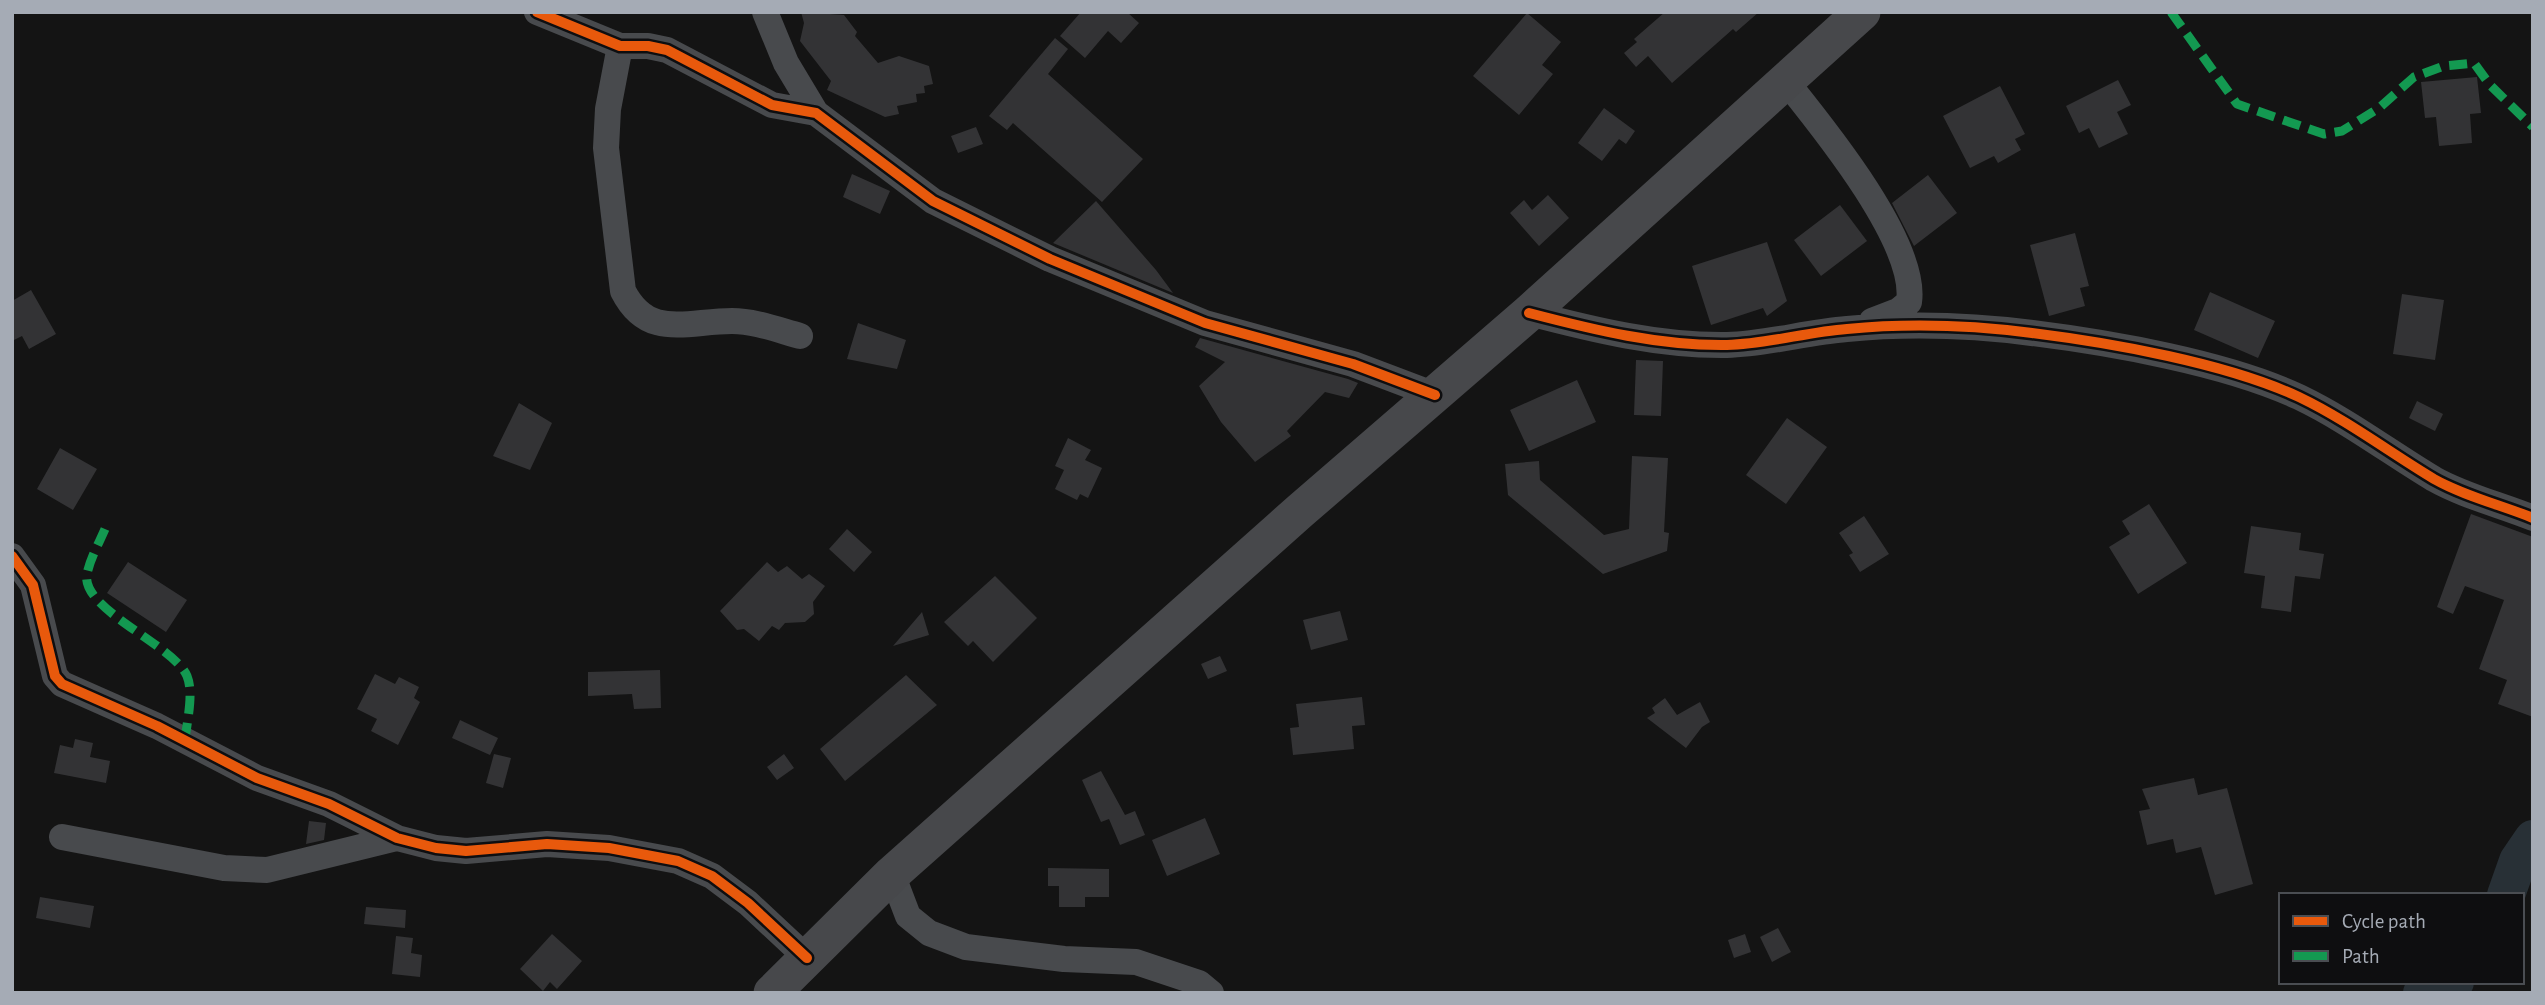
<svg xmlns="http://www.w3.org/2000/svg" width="2545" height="1005" font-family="'Alegreya Sans',sans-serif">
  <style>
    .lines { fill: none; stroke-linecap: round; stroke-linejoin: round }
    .river { stroke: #283036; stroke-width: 38 }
    .building { fill: #333335 }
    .street { stroke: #484a4d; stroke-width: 26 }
    .secondary { stroke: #47484b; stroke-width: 37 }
    .quiet { stroke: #139951; stroke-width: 9; stroke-dasharray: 18 9; stroke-linecap: butt }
    .cycleway-casing { stroke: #0e0e10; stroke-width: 15 }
    .cycleway { stroke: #e8590c; stroke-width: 10 }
  </style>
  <rect width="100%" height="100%" fill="#141414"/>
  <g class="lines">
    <!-- river -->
    <path class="river" d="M 2506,895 L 2518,861 L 2533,839
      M 2422,993 L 2446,990 L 2455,982"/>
  </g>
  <!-- building -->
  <path class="building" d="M 801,12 L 844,15 L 857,32 L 855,36 L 878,63 L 899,56 L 929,66 L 933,84 L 924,86 L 925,93 L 916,94 L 917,102 L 897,106 L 899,114 L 885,117 L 827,90 L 831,81 L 800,41 L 804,23 Z
    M 1081,12 L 1127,12 L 1139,23 L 1121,43 L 1108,31 L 1085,58 L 1060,36 Z
    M 1665,12 L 1759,12 L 1736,32 L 1733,29 L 1672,83 L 1648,56 L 1636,67 L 1624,53 L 1637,42 L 1634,39 Z
    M 1527,13 L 1561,42 L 1542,65 L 1553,74 L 1519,115 L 1473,76 Z
    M 1055,38 L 1068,49 L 1048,74 L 1143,159 L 1102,202 L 1013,123 L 1007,130 L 989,116 Z
    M 2477,77 L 2481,113 L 2470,114 L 2472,143 L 2439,146 L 2436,117 L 2425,118 L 2421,82 Z
    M 2118,80 L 2131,105 L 2117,112 L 2128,134 L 2099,148 L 2089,128 L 2079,133 L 2066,106 Z
    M 2000,86 L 2025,134 L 2015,139 L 2021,150 L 1998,163 L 1994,156 L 1970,168 L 1943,116 Z
    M 1604,108 L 1635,131 L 1626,144 L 1619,139 L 1602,161 L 1578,143 Z
    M 976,127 L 983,144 L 958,153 L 951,136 Z
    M 852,174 L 890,191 L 880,214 L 843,197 Z
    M 1928,175 L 1957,213 L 1914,246 L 1892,203 Z
    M 1548,195 L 1569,218 L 1539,246 L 1510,213 L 1524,200 L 1532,210 Z
    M 1096,201 L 1156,270 L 1173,293 L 1053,243 Z
    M 1840,205 L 1867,241 L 1821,276 L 1794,240 Z
    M 2075,233 L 2089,286 L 2080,288 L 2085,306 L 2049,316 L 2030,245 Z
    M 1767,242 L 1787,301 L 1767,316 L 1763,308 L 1711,325 L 1692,266 Z
    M 31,290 L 56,334 L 29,349 L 22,336 L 12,341 L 12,301 Z
    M 2210,292 L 2275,321 L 2258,358 L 2194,330 Z
    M 2402,294 L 2444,300 L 2435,360 L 2393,354 Z
    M 858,323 L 906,340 L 897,369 L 847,359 Z
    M 1200,338 L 1348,379 L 1358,383 L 1349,398 L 1325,392 L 1287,431 L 1291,436 L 1255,462 L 1221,422 L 1199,386 L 1225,362 L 1195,347 Z
    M 1636,360 L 1663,361 L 1661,416 L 1634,415 Z
    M 1577,380 L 1596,422 L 1529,451 L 1510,410 Z
    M 2417,401 L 2443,414 L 2435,431 L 2409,418 Z
    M 519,403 L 552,423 L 530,470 L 493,456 Z
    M 1787,418 L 1827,447 L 1786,504 L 1746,475 Z
    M 1068,438 L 1091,450 L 1085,460 L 1102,468 L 1088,498 L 1080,494 L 1077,500 L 1055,489 L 1064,470 L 1055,466 Z
    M 60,448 L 97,469 L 73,510 L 37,489 Z
    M 1632,456 L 1668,458 L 1664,532 L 1669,533 L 1667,551 L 1603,574 L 1508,495 L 1505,464 L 1539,461 L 1540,480 L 1604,535 L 1629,529 Z
    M 2149,504 L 2187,563 L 2138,594 L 2109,547 L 2130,534 L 2122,521 Z
    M 2471,514 L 2533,537 L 2533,717 L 2498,704 L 2507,680 L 2479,669 L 2504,600 L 2465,586 L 2453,614 L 2437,607 Z
    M 1864,516 L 1889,554 L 1860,572 L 1849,555 L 1853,553 L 1839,533 Z
    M 2251,526 L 2301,533 L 2299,550 L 2324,554 L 2320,579 L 2295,576 L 2291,612 L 2261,608 L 2265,576 L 2244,573 Z
    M 847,529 L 872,552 L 854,572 L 829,549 Z
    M 128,562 L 187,600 L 166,632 L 107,593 Z
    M 767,562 L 778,572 L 787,566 L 802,579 L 809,574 L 825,586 L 813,602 L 814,614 L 805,622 L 785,623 L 779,630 L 772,626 L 759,641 L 744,629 L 737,630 L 720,611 Z
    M 995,576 L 1037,618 L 993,662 L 973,641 L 968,646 L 944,622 Z
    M 1340,611 L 1348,640 L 1311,650 L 1303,620 Z
    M 922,612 L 929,635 L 893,646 Z
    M 1220,656 L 1227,671 L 1208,679 L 1201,664 Z
    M 660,670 L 661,708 L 634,709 L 632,694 L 588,696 L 588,672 Z
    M 375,674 L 395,684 L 399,677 L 419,687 L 414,698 L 420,702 L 398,745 L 371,731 L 377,719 L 357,709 Z
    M 906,675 L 937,705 L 845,781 L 820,749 Z
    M 1362,697 L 1365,725 L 1352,726 L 1354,749 L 1293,755 L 1290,728 L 1299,727 L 1296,704 Z
    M 1665,698 L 1677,715 L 1700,702 L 1710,722 L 1702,727 L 1686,748 L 1647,718 L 1655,713 L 1652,708 Z
    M 460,720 L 498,738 L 490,755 L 452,738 Z
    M 75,739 L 93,743 L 90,757 L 110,761 L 106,783 L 54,773 L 60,745 L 73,748 Z
    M 494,754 L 511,758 L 503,788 L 486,783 Z
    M 784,754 L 794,768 L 777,780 L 767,767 Z
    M 1101,771 L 1125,815 L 1135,811 L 1145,835 L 1120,845 L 1109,819 L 1101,822 L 1082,780 Z
    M 2194,778 L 2198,795 L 2227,788 L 2253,884 L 2215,895 L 2201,847 L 2176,853 L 2173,839 L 2147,845 L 2139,811 L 2150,809 L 2142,789 Z
    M 1205,818 L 1220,854 L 1167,876 L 1152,840 Z
    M 309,821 L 326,823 L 324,840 L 306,844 Z
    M 1048,868 L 1109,869 L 1109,897 L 1085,897 L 1085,907 L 1059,907 L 1059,886 L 1048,886 Z
    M 40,897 L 94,906 L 90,928 L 36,918 Z
    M 366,907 L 406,910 L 405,928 L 364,924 Z
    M 1778,928 L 1791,952 L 1772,962 L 1760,937 Z
    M 552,934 L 582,961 L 557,989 L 550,982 L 543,991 L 520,969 Z
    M 1745,934 L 1751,952 L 1734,958 L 1728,940 Z
    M 396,936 L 413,938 L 411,953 L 422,955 L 420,977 L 392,974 Z"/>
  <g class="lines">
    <!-- street -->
    <path class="street" d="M 537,12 L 620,46 L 648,46 L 667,50 L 772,105 L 816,113 L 933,201 L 1050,259 L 1205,323 L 1353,364 L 1435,395
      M 765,12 L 786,63 L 816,113
      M 620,46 L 608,109 L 606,148 L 623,291 C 648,340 686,321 732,321 C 755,321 778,330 800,336
      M 1784,79 C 1821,125 1918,243 1909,302 L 1898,311 L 1872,321
      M 1529,313 C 1594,330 1660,346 1727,345 C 1767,344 1807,332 1847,329 C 1909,323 1970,325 2032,333 C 2112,343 2226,363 2299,397 C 2347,420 2389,452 2434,479 C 2464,496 2501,505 2533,518
      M 12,556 L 33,585 L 55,676 L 62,684 L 157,726 L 257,778 L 329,804 L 397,838 L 436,848 L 466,851 L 547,844 L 609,848 L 678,861 L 712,876 L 748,903 L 807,958
      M 62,837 L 224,868 L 267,870 L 397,838
      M 892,874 L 908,916 L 929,933 L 966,947 L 1064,959 L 1136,962 L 1199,983 L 1211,993"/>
    <!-- secondary -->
    <path class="secondary" d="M 772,993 L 892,874 L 1300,511 L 1529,313 L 1862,12"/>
    <!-- quiet -->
    <path class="quiet" d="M 2171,12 L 2237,104 L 2324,134 L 2342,131 L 2379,108 L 2414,77 L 2444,66 L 2474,63 L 2490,85 L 2533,127
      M 105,529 C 99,543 90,559 87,574 C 80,609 174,645 187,676 C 194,693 187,721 185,740"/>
    <!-- cycleway casing -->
    <g class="cycleway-casing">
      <path id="cycleway" d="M 537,12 L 620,46 L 648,46 L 667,50 L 772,105 L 816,113 L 933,201 L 1050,259 L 1205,323 L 1353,364 L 1435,395
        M 1529,313 C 1594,330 1660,346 1727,345 C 1767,344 1807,332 1847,329 C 1909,323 1970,325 2032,333 C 2112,343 2226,363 2299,397 C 2347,420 2389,452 2434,479 C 2464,496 2501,505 2533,518
        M 12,556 L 33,585 L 55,676 L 62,684 L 157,726 L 257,778 L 329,804 L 397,838 L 436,848 L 466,851 L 547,844 L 609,848 L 678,861 L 712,876 L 748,903 L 807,958"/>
    </g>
    <!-- cycleway -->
    <use href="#cycleway" class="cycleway"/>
  </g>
  <!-- border -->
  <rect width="2545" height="1005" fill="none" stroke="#a5abb5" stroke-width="28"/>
  <!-- legend -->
  <rect x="2279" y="893" width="245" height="91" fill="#0e0e10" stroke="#4a4d52" stroke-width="2"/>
  <rect x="2293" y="916" width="35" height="10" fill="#e8590c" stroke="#4a4d52" stroke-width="2"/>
  <text x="2342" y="928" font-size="21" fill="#a5abb5">Cycle path</text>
  <rect x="2293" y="951" width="35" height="10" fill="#139951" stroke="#4a4d52" stroke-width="2"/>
  <text x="2342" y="963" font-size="21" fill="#a5abb5">Path</text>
</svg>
